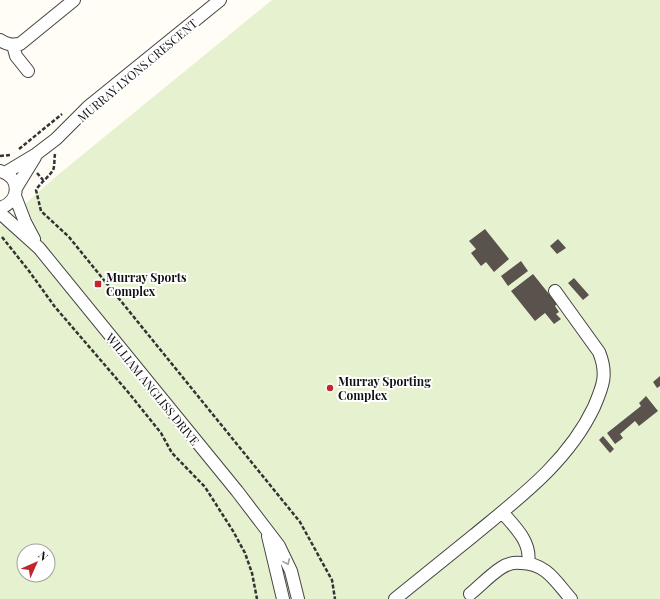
<svg xmlns="http://www.w3.org/2000/svg" width="660" height="599" font-family="'Playfair Display',serif">
  <style>
    .pitch { fill: #e6f2cf; fill-rule: evenodd }
    .building { fill: #5a524d }
    .lines { fill: none; stroke-linecap: round; stroke-linejoin: round }
    .minor-casing { stroke: #444; stroke-width: 14 }
    .path { stroke: #333; stroke-width: 2.5; stroke-dasharray: 4 2; stroke-linecap: butt }
    .minor { stroke: #fff; stroke-width: 12 }
    .oneway { stroke: #a0a0a0 }
    .poi-dot { fill: #c4262e; stroke: #fff; stroke-width: 1.5 }
    .labels { text-anchor: middle; dominant-baseline: central; stroke-width: 4; stroke-linejoin: round; paint-order: stroke }
    .street-label { font-size: 12px; fill: #111; stroke: #fff }
    .poi-label { font-size: 12px; font-weight: bold; fill: #111; stroke: #fff; text-anchor: start }
  </style>
  <rect width="100%" height="100%" fill="#fffdf5"/>
  <!-- pitch -->
  <path class="pitch" d="M 272,0 L 660,0 L 660,599 L 0,599 L 0,226 L 59,174 ZM 24,551 L 48,551 L 48,575 L 24,575 Z"/>
  <!-- building -->
  <path class="building" d="M 485,229 L 509,259 L 494,272 L 486,262 L 481,266 L 471,253 L 476,249 L 469,241 Z
    M 558,239 L 566,248 L 557,254 L 550,246 Z
    M 521,261 L 528,271 L 508,286 L 501,276 Z
    M 533,274 L 557,304 L 555,306 L 559,312 L 556,314 L 561,319 L 554,324 L 545,313 L 535,321 L 511,291 Z
    M 574,278 L 589,295 L 583,300 L 568,283 Z
    M 660,376 L 660,386 L 657,388 L 653,382 Z
    M 646,396 L 658,411 L 639,426 L 635,421 L 620,434 L 623,438 L 615,444 L 607,433 L 641,406 L 639,403 Z
    M 603,436 L 614,449 L 610,453 L 599,440 Z"/>
  <g class="lines">
    <!-- minor casing -->
    <g class="minor-casing">
      <path id="minor" d="M 0,40 C 7,45 12,45 20,44 L 74,0
        M 13,45 L 16,56 L 28,71
        M 0,171 C 21,177 21,201 0,208
        M 5,173 L 35,155 L 56,139 L 88,107 L 220,0
        M 16,188 L 35,157
        M 15,196 L 25,222 L 34,239
        M 0,213 L 39,248 L 237,491 L 279,546 L 291,571 L 298,599
        M 502,512 C 514,526 532,542 528,563
        M 268,536 L 283,599
        M 470,594 C 480,586 490,575 501,568 C 507,564 514,562 521,563 C 546,563 556,582 571,599
        M 395,599 C 421,578 447,557 473,536 C 519,498 568,462 594,407 C 603,386 608,374 599,352 L 555,291"/>
    </g>
    <!-- path -->
    <path class="path" d="M 19,149 L 62,114
      M 55,154 C 54,159 55,166 53,170 C 49,177 40,183 36,190 L 41,211 L 69,237 L 300,522 L 332,580 L 335,599
      M 0,156 L 10,155
      M 37,173 L 43,180
      M 2,237 L 29,271 L 55,307 L 128,392 L 161,433 L 172,453 L 205,487 L 233,531 L 245,553 L 252,573 L 257,599"/>
    <!-- minor -->
    <use href="#minor" class="minor"/>
  </g>
  <!-- one-way arrows -->
  <defs><path id="oneway-chevron" d="M-2-3.5L2.5 0L-2 3.5" fill="none" stroke-width="1.6" stroke-linecap="round" stroke-linejoin="round"/></defs>
  <use class="oneway" href="#oneway-chevron" transform="translate(287 562) rotate(66)"/>
  <!-- markers -->
  <g class="poi-dot">
    <rect x="94" y="280" width="8" height="8" rx="2"/>
    <circle cx="330" cy="388" r="4"/>
  </g>
  <g class="labels">
    <!-- street labels -->
    <g class="street-label">
      <text transform="translate(137 70) rotate(-40)">MURRAY LYONS CRESCENT</text>
      <text transform="translate(153 389) rotate(51)">WILLIAM ANGLISS DRIVE</text>
    </g>
    <!-- poi labels -->
    <g class="poi-label">
      <text x="106" y="277">Murray Sports<tspan x="106" dy="14">Complex</tspan></text>
      <text x="338" y="381">Murray Sporting<tspan x="338" dy="14">Complex</tspan></text>
    </g>
  </g>
  <!-- north arrow -->
  <g transform="translate(36 563) rotate(45)"><circle r="19" fill="#ffffff" stroke="#a0a0a0"/>
  <path d="M0-3L7 15L0 10L-7 15Z" fill="#c4262e"/>
  <text y="-6" font-size="11" font-weight="bold" text-anchor="middle" fill="#111111">N</text>
  </g>
</svg>
